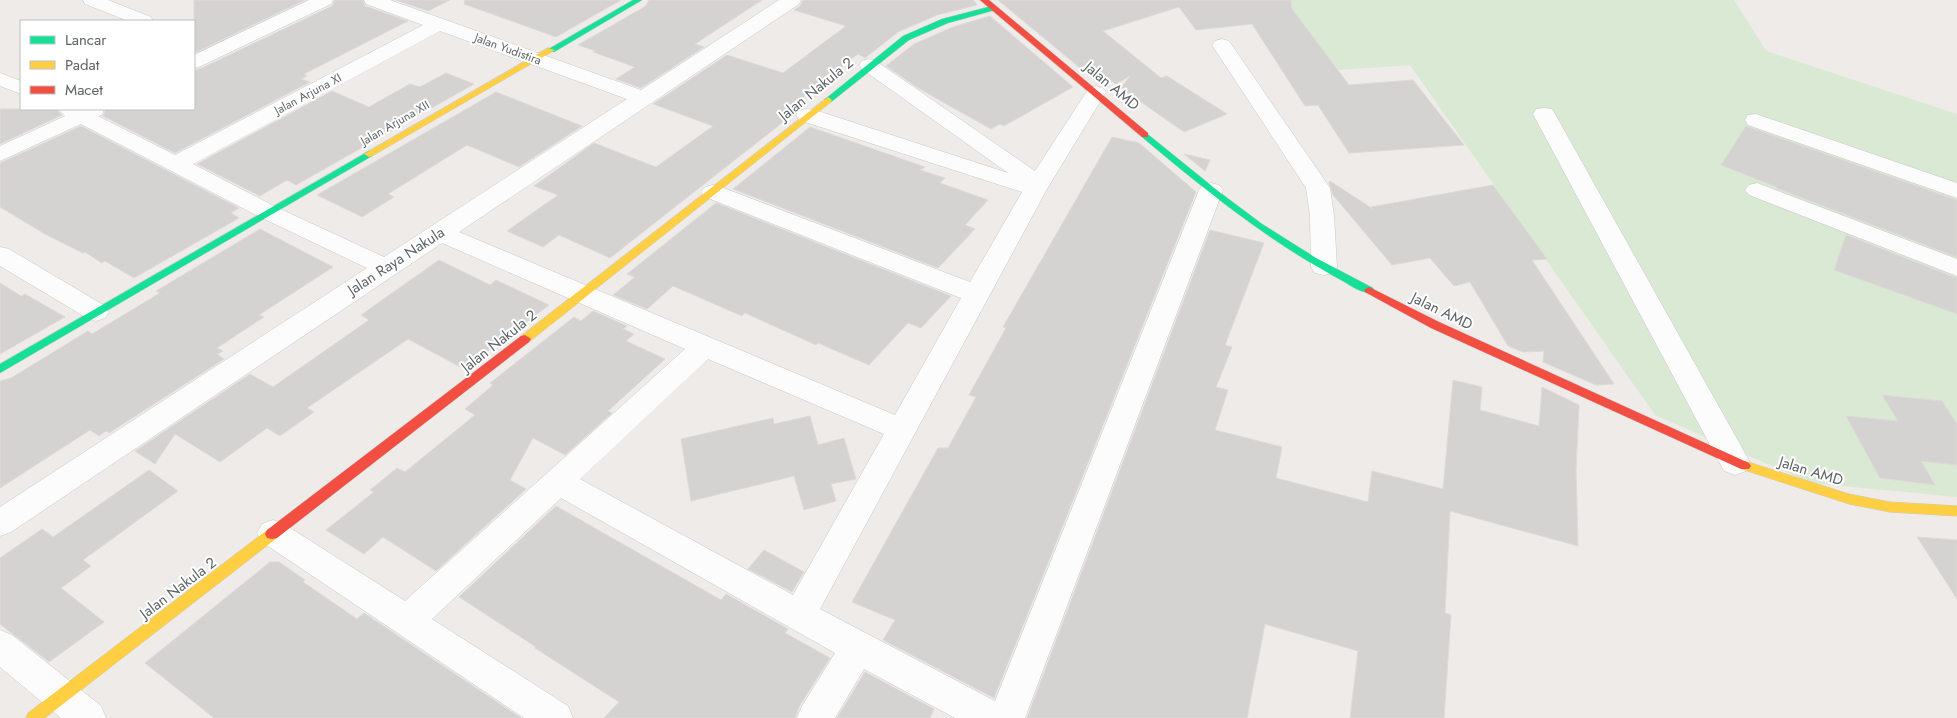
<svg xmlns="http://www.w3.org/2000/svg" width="1957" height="718" font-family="Jost,sans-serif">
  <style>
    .green { fill: #d9e9d3 }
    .building { fill: #d5d3d2; stroke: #dddad7 }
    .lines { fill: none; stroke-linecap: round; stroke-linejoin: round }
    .street-casing { stroke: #c9c9c9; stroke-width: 1 }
    .fast-casing { stroke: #c9c9c9; stroke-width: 1 }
    .slow-casing { stroke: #c9c9c9; stroke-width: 1 }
    .jam-casing { stroke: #c9c9c9; stroke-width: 1 }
    .street { fill: #fcfcfc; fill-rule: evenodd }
    .fast { fill: #16e098; fill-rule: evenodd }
    .slow { fill: #ffcf43; fill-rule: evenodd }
    .jam { fill: #f24e42; fill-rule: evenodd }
    .labels { text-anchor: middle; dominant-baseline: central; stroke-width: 4; stroke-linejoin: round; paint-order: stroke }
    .far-street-label { font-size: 12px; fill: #5d6366; stroke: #fff }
    .street-label { font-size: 15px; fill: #5d6366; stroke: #fff }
  </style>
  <rect width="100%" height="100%" fill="#eeebe8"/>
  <!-- green -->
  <path class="green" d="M 1278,0 L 1734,0 L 1766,51 L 1957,114 L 1957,497 L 1811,483 L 1655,415 L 1410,65 L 1339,70 Z"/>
  <!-- building -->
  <path class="building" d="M 194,0 L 305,0 L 194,53 Z
    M 335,0 L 362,0 L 365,6 L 408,21 L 304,74 L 307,76 L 301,79 L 310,82 L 175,153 L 103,116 L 106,109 L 194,109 L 194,70 L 202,68 L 332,6 Z
    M 396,0 L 450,0 L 428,11 Z
    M 465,0 L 621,0 L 556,37 L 464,4 Z
    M 649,0 L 762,0 L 695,44 L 704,47 L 641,88 L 616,79 L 635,67 L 593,52 L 596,51 L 578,45 L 646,6 Z
    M 803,0 L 973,0 L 977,5 L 937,15 L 898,32 L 865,58 L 858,54 L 779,116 L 787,119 L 610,258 L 559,235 L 543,247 L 507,231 L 558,195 L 534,186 L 594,143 L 656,167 L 713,126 L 653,104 L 727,55 L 783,73 L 846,26 L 794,10 L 800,6 Z
    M 998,0 L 1291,0 L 1292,9 L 1349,85 L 1413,80 L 1464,145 L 1349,153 L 1318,105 L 1305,106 L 1252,24 L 1196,30 L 1179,7 L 1103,31 L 1161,78 L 1167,76 L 1227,114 L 1184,132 L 1121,88 L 1130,76 L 1116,84 L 1099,73 L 1091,77 Z
    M 990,16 L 1073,87 L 1004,126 L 1000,124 L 991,129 L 918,88 L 886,66 L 914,44 L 953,27 Z
    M 446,73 L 474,84 L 296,185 L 287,180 L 260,196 L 197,164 L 332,91 L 369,107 L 410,84 L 420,87 Z
    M 496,92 L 582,126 L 519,167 L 467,145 L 388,194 L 394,197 L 362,217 L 317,195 Z
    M 0,109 L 56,109 L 62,115 L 0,144 Z
    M 81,126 L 239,208 L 231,213 L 239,218 L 134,278 L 105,261 L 102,263 L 85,252 L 83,253 L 45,234 L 0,207 L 0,163 Z
    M 1746,126 L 1957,200 L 1957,257 L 1776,188 L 1777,187 L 1721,165 Z
    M 810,127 L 925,167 L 920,170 L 945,178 L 940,183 L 988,200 L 965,225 L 975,229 L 938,268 L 733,189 Z
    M 1112,137 L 1139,143 L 1196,192 L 994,698 L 883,640 L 895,620 L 852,602 L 938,448 L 948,448 L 976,397 L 969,395 L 1006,328 L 1003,327 Z
    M 1184,154 L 1210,160 L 1205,171 Z
    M 1330,181 L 1373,209 L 1371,207 L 1493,185 L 1547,259 L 1532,260 L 1614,384 L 1596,385 L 1543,362 L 1544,351 L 1523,352 L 1508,346 L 1470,282 L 1454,286 L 1430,258 L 1392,265 L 1333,195 L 1329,183 Z
    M 716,203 L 951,296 L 921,328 L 908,323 L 869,365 L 818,343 L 816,345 L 745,313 L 742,316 L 673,286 L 647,309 L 613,295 L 635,277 L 627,274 Z
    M 260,229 L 333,267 L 259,315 L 264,317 L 217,348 L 223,351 L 217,354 L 224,359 L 109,433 L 106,431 L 99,436 L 90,430 L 0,488 L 0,381 L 11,378 L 88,331 L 92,334 L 160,293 L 156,291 Z
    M 1210,230 L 1264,243 L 1225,345 L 1232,347 L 1216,387 L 1228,390 L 1215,430 L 1282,447 L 1276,478 L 1368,502 L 1372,471 L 1443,489 L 1453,380 L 1482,387 L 1480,410 L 1539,426 L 1542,387 L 1579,405 L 1576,470 L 1578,546 L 1450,511 L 1445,613 L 1451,615 L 1444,718 L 1350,718 L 1358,651 L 1265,624 L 1247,718 L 1027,718 Z
    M 1846,235 L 1957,278 L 1957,314 L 1834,270 Z
    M 439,260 L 490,285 L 496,280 L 549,305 L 464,369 L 408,339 L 307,408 L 314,412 L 280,436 L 267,428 L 220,462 L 175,434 L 155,464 L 135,451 L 250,374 L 273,387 L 369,320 L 361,315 Z
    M 0,283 L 21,296 L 25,294 L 65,317 L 0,354 Z
    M 593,311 L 627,326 L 623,329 L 634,334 L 626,341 L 665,359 L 608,411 L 612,413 L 565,455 L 533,438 L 510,480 L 526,489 L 436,571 L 383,537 L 364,554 L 326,530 L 374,492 L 370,490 L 397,468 L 405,472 L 475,415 L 465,409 L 493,385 L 490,383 L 574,317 L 581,321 Z
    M 1882,395 L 1942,401 L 1957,424 L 1957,465 L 1921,461 L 1935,485 L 1880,478 L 1846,416 L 1898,421 Z
    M 810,416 L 818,445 L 844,438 L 856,479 L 831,484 L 836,501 L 804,510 L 794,476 L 691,501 L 681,439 L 773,418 L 774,424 Z
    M 149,470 L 178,491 L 83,560 L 91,566 L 61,588 L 104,622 L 49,662 L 0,624 L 0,558 L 42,529 L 53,537 Z
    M 556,506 L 721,600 L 726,594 L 788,629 L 785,633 L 830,658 L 800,705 L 795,718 L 604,718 L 619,702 L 535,648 L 536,647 L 459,597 Z
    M 1917,537 L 1957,540 L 1957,599 Z
    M 764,550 L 804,572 L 792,592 L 748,569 Z
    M 270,562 L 279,562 L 305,580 L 303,582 L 357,619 L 364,613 L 521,718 L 214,718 L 145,663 Z
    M 865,672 L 934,709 L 930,718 L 837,718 Z"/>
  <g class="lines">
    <!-- street casing -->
    <g class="street-casing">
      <path id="street" d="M 83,0 L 108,0 L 151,17 L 153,21 L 128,21 L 85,4 Z
        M 309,0 L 333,0 L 331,4 L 201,66 L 194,68 L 194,55 Z
        M 364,0 L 390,0 L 641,90 L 779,0 L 801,0 L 799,4 L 459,232 L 895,415 L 961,298 L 705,197 L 701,192 L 705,187 L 713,185 L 721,187 L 970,282 L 1022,192 L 799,120 L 796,115 L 799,110 L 807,109 L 815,110 L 1008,173 L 862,69 L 859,65 L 862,61 L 869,59 L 876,61 L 1035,171 L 1089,88 L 1096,86 L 1103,88 L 1106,92 L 1047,189 L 820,609 L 995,701 L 1199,190 L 1203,185 L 1211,183 L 1219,185 L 1223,190 L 1025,718 L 955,718 L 864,669 L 835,718 L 797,718 L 802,706 L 835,653 L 561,498 L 432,619 L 568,706 L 573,718 L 524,718 L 262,542 L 257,533 L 262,524 L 273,520 L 284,524 L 405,601 L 685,349 L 442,243 L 11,532 L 0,536 L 0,507 L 367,268 L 260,217 L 81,124 L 0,161 L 0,146 L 65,116 L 58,109 L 104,109 L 102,115 L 98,116 L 175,155 L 423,25 L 366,4 ZM 440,31 L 627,99 L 384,257 L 276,207 L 193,164 ZM 708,359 L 884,434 L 793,595 L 580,479 Z
        M 1222,39 L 1229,41 L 1330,188 L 1334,216 L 1337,267 L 1333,273 L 1324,275 L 1315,273 L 1311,267 L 1310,216 L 1306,188 L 1212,45 L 1215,41 Z
        M 0,73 L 21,81 L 21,94 L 0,86 Z
        M 1544,108 L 1552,109 L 1555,114 L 1746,455 L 1750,463 L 1746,471 L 1735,475 L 1724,471 L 1533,114 L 1536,109 Z
        M 1756,114 L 1957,183 L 1957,198 L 1748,125 L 1745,120 L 1748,115 Z
        M 1757,183 L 1957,259 L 1957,276 L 1749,195 L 1745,190 L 1749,185 Z
        M 0,247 L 9,249 L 105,306 L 109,312 L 105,318 L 96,321 L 87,318 L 0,266 Z
        M 0,630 L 12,635 L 101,706 L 106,718 L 61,718 L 0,667 Z"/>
    </g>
    <!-- fast casing -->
    <g class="fast-casing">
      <path id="fast" d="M 633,0 L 642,0 L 554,52 L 547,50 Z
        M 992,6 L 995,6 L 995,10 L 948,23 L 909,40 L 831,102 L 828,103 L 824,100 L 903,36 L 942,19 Z
        M 1145,132 L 1218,191 L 1262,224 L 1316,258 L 1373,288 L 1374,290 L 1373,292 C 1363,295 1350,285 1341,280 C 1268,241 1205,190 1142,137 L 1141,135 Z
        M 369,151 L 374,154 L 372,156 L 0,373 L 0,364 Z"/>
    </g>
    <!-- slow casing -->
    <g class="slow-casing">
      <path id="slow" d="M 548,48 L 555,50 L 372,156 L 369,157 L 364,154 Z
        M 828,97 L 832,100 L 831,102 L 529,342 L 521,342 L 519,339 L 521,336 Z
        M 1745,461 L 1849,494 L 1890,502 L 1957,506 L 1957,516 L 1890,512 L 1849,504 L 1741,469 L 1739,466 L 1741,463 Z
        M 272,529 L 277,530 L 279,534 L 277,538 L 45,718 L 26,718 L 28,713 L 267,530 Z"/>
    </g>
    <!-- jam casing -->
    <g class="jam-casing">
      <path id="jam" d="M 980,0 L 989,0 L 1148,133 L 1148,137 L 1142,137 Z
        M 1369,287 L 1439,322 L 1749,463 L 1751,466 L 1749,469 L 1741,469 L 1431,328 L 1365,292 L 1364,290 Z
        M 525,335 L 531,339 L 529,342 L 277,538 L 272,539 L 267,538 L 265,534 L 267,530 L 521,336 Z"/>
    </g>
    <!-- street -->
    <use href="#street" class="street"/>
    <!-- fast -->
    <use href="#fast" class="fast"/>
    <!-- slow -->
    <use href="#slow" class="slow"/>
    <!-- jam -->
    <use href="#jam" class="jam"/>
  </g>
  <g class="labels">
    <!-- far-street labels -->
    <g class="far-street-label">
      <text transform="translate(508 49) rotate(20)">Jalan Yudistira</text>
      <text transform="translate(308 94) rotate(-28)">Jalan Arjuna XI</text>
      <text transform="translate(395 123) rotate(-30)">Jalan Arjuna XII</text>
    </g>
    <!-- street labels -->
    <g class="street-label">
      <text transform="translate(1112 86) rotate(40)">Jalan AMD</text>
      <text transform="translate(816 89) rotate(-39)">Jalan Nakula 2</text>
      <text transform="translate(396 261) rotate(-33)">Jalan Raya Nakula</text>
      <text transform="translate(1442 311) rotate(26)">Jalan AMD</text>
      <text transform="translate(499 341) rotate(-38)">Jalan Nakula 2</text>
      <text transform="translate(1811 471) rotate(17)">Jalan AMD</text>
      <text transform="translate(178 588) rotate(-37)">Jalan Nakula 2</text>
    </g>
  </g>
  <!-- legend -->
  <rect x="20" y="20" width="175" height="90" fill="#ffffff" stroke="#bec1c2"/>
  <rect x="30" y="36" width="25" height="8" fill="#16e098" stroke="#bec1c2"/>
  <text x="65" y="45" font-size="15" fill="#5d6366">Lancar</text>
  <rect x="30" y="61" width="25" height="8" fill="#ffcf43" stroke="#bec1c2"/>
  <text x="65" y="70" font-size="15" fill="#5d6366">Padat</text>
  <rect x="30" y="86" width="25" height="8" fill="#f24e42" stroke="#bec1c2"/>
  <text x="65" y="95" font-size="15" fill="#5d6366">Macet</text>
</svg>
